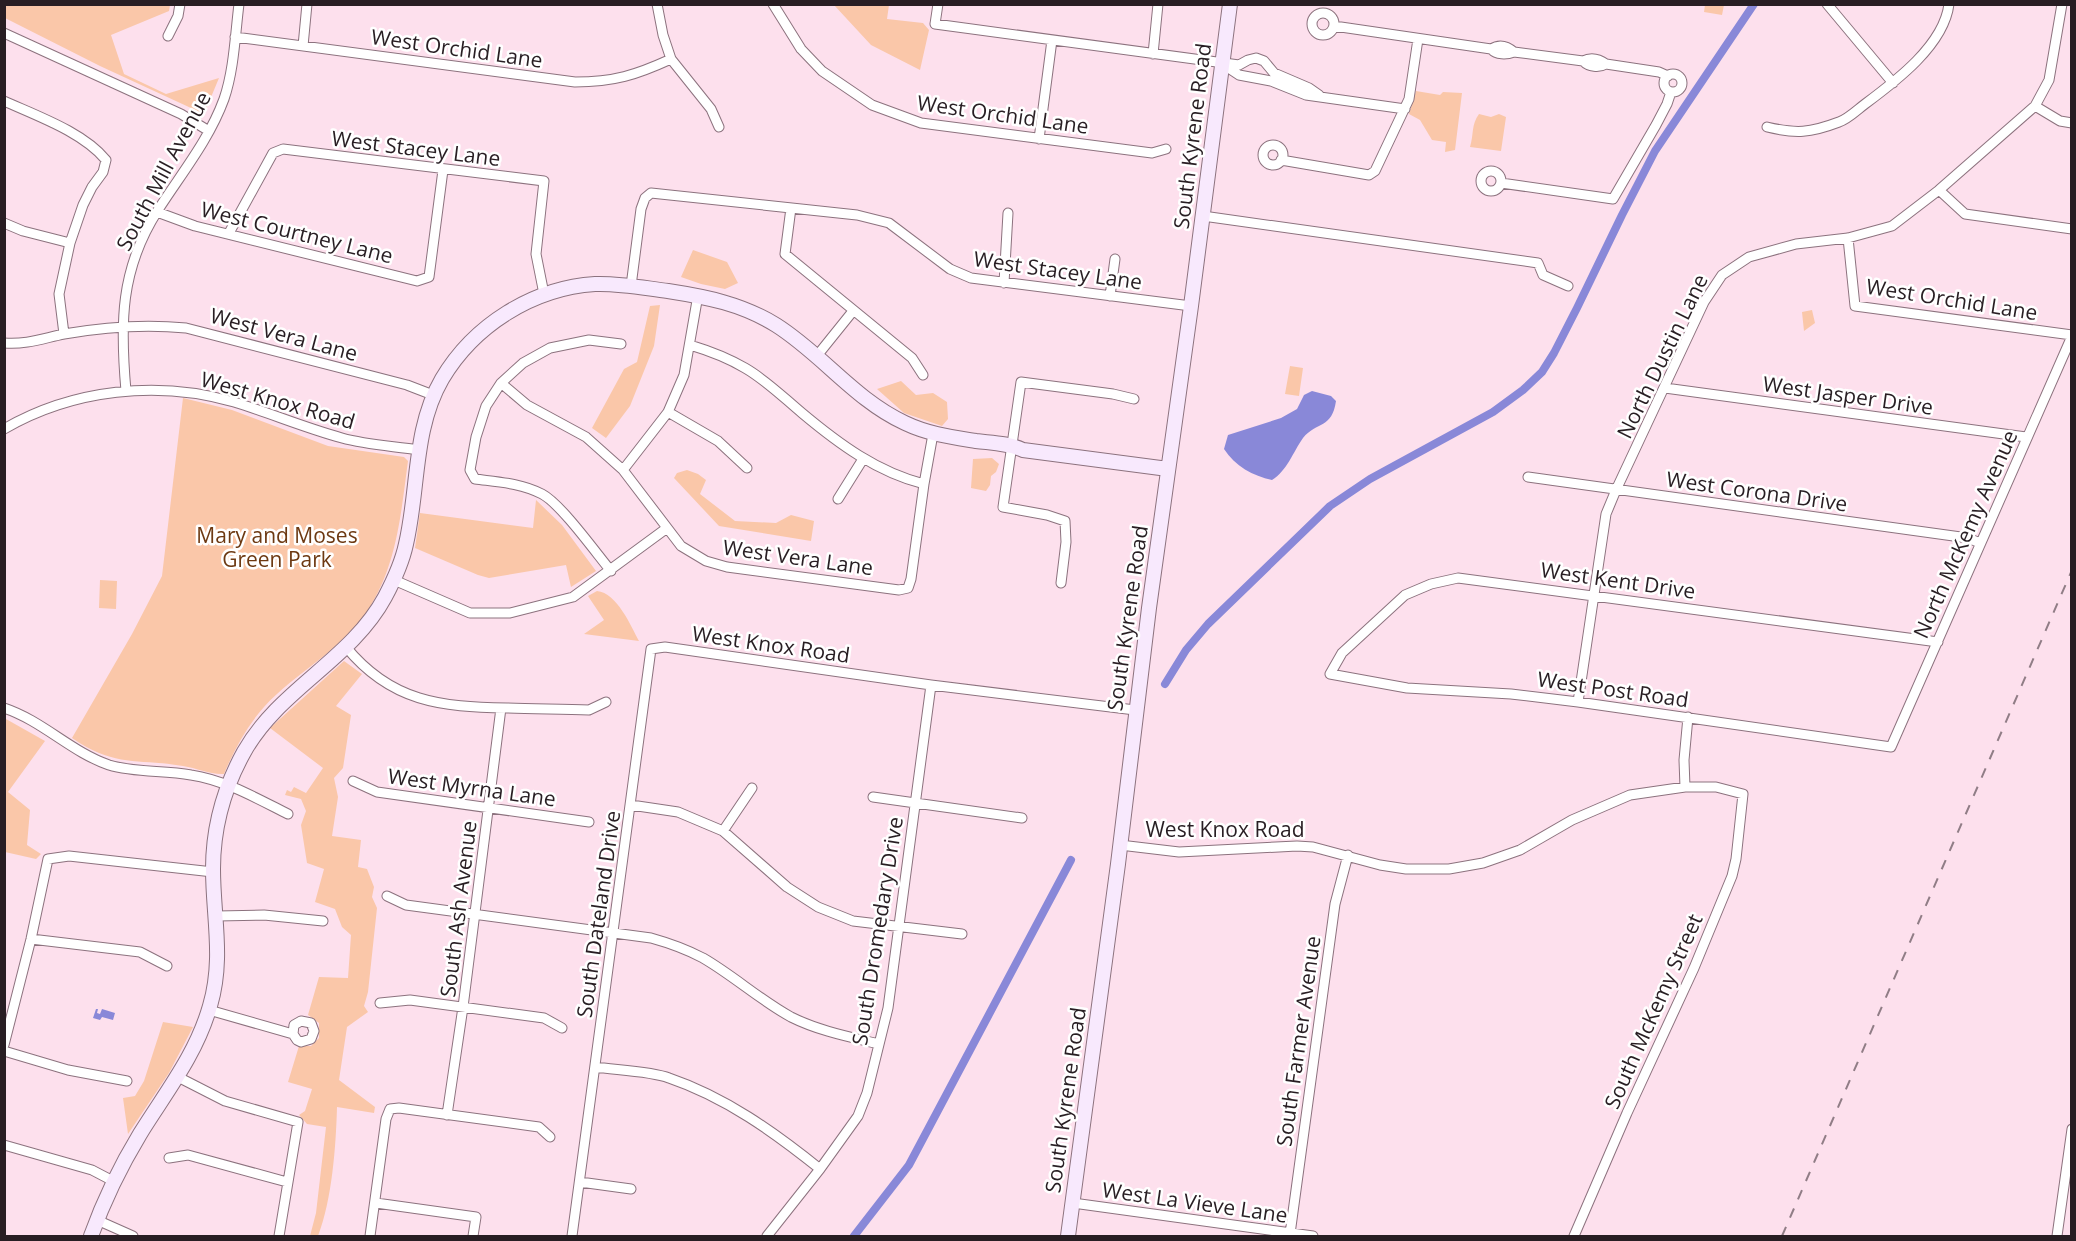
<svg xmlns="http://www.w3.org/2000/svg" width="2076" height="1241" font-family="'Open Sans',sans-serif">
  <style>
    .green { fill: #fac7a9 }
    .water { fill: #8988d8 }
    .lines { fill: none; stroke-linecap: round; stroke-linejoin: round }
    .canal { stroke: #8988d8; stroke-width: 8 }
    .street-casing { stroke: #8c727e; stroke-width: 11 }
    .secondary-casing { stroke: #8c727e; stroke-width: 16 }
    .street { stroke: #fff; stroke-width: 9 }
    .secondary { stroke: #f8e9fd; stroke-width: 14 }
    .rail { stroke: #907d86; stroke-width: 2; stroke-dasharray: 10 10; stroke-linecap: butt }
    .labels { text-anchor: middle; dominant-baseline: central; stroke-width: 5; stroke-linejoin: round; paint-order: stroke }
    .street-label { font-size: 21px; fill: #281e23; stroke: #fff }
    .park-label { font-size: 21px; fill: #6d3912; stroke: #fff }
  </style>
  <rect width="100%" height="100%" fill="#fde0ed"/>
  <!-- green -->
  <path class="green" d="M 4,5 L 170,5 L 169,11 L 111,35 L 124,74 L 166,94 L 219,78 L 204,114 L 100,66 L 5,18 Z
    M 834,5 L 889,5 L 887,19 L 923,23 L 929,30 L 920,70 L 871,45 Z
    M 1705,5 L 1724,5 L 1722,15 L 1704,12 Z
    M 1416,91 L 1440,95 L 1443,92 L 1462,93 L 1455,150 L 1445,152 L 1446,142 L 1432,140 L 1420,120 L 1409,114 Z
    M 1479,114 L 1491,117 L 1499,114 L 1506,117 L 1501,151 L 1470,147 C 1474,134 1471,125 1479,114 Z
    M 693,250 L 727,262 L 738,283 L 725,289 L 701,284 L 681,277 Z
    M 660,305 L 654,346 L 630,406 L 606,438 L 592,428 L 624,369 L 637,362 L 650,306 Z
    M 1812,310 L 1815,323 L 1804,331 L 1802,312 Z
    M 1290,366 L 1303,368 L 1299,396 L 1285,394 Z
    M 901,381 L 916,395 L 933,393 L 947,402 L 948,419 L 942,426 L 904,413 L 877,389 Z
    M 183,398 L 232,410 L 328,446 L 404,457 L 408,461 C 401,513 397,565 368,610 C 341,651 296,672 264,707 C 247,726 234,750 224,774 C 211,775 197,768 183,766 C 136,758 116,768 72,738 L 132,634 L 162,576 Z
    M 992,458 L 999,464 L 996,472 L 991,476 L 990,485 L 986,491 L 971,488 L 973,459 Z
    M 687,470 L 698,474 L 706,480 L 700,494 L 735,521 L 776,523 L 791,515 L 814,521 L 811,541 L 719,526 L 674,478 L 677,473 Z
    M 536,500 L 562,525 L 596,571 L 571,587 L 566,565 L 489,578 L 478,575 L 415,548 L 420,513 L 533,528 Z
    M 100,580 L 117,581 L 116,609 L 99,608 Z
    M 597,591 C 617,593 631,626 639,641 L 584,634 L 604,620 L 588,596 Z
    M 344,661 L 362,674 L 336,706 L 351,715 L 343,768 L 334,778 L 338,797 L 332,836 L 361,840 L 358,867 L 367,869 L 374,887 L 372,897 L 377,908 L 368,992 L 364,1006 L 368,1012 L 347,1027 L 339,1080 L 375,1107 L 374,1113 L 337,1107 C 336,1146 332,1200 318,1236 L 310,1236 L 316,1213 L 326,1127 L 307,1124 L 299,1115 L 305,1111 L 312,1089 L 288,1082 L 299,1046 L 311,1046 L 319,1038 L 319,1023 L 308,1015 L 319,977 L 348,978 L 351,935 L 342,927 L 335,909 L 315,902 L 324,869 L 307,863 L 301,825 L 306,811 L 301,799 L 285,795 L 287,790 L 291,792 L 294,787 L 306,793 L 323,768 L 270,728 Z
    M 6,719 L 45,741 L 8,792 L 30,810 L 27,845 L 41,854 L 36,859 L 5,852 Z
    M 163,1022 L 193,1027 L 169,1073 L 128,1134 L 123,1098 L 135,1096 L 144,1081 Z"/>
  <!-- water -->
  <path class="water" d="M 1312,391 L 1331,396 L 1336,401 C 1332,429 1317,421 1303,438 C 1293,452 1287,471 1272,480 C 1253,476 1235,466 1224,449 L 1228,435 L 1281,418 L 1297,409 L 1304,395 Z
    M 96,1009 L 98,1009 L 97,1013 L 100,1014 L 102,1009 L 115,1013 L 113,1020 L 102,1017 L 100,1020 L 93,1018 Z"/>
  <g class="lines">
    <!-- canal -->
    <path class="canal" d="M 1165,684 L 1186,650 L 1208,624 L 1330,506 L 1370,479 L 1493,412 L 1523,390 L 1542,372 L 1554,353 L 1577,308 L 1622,215 L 1655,151 L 1754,4
      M 854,1236 L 909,1165 L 1071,860"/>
    <!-- street casing -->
    <g class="street-casing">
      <path id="street" d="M 657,4 L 663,35 L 671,59 L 711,109 L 719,127
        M 773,4 L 801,49 L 822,71 L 872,105 L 921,123 L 1152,153 L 1166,149
        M 938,4 L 935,24 L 1239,65 L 1248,60 L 1256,58 L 1264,61 L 1274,73 L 1309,88 L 1319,95
        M 1827,4 L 1893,83
        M1312 24a11 11 0 1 1 22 0a11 11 0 1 1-22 0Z
        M 1334,26 L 1491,49 C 1497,55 1506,55 1514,52
        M 4,33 L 181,114 L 209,131
        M 168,36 L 178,16 L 180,4
        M 235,37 L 575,82 C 614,82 636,75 671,59
        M 303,46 L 307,4
        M 1491,49 C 1499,44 1507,46 1514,52 L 1583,61 C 1589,67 1599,68 1606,64
        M 1153,54 L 1158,4
        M 1583,61 C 1591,57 1599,59 1606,64 L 1659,72 L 1668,76
        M 1224,65 L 1239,75 L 1271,81 L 1306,95 L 1405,109
        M1664 83a9 9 0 1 1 18 0a9 9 0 1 1-18 0Z
        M 4,101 C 37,116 83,132 106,160 L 103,172 L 92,187 L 83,205 L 70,243 L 59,294 L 64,334
        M 2035,106 L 2060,121 L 2072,123
        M 1767,127 C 1796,134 1810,133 1839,122 C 1848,119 1857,110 1865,104 C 1896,81 1944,45 1949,4
        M 1039,139 L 1052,40
        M1263 155a10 10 0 1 1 20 0a10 10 0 1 1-20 0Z
        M 1281,160 L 1369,175 L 1375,171 L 1409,99 L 1418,39
        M1481 181a10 10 0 1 1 20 0a10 10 0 1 1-20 0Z
        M 1501,183 L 1613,199 L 1656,125 L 1667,104 L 1671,92
        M 1939,190 L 1965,214 L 2072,229
        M 791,208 L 785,254 L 912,358 L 923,375
        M 157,212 L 195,226 L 417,281 L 429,277 L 443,170
        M 1203,216 L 1538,263 L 1543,275 L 1568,286
        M 4,223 L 23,231 L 70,243
        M 229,233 L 273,153 L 283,149 L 544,181 L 536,254 L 544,294
        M 1848,238 L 1855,306 L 2072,335
        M 1004,283 L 1008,213
        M 631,286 L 641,209 L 645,198 L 651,193 L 857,215 L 889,223 L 950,269 L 971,278 L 1191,306
        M 1110,296 L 1115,259
        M 4,343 C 26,345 44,338 64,334 C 104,327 146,324 186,328 L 407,385 L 433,395
        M 690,345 C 710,351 728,358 745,368 C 766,380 784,398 802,413 C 839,444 877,472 924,484
        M 816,357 L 853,311
        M 501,383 L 527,405 L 586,437 L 623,470 L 681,546 L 706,561 L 727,567 L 899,590 L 908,588 L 911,579 L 924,484 L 933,434
        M 1665,388 L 2026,437
        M 126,391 C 120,324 120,269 158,210 C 181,174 209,140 224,99 C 234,70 235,36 239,4
        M 668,412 L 718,441 L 747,468
        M 4,429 C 73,389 158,380 234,402 C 270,413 305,428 342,438 C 367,445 393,446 419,450
        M 623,470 L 668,412 L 684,375 L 698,295
        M 1528,477 L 1968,538 L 1980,543
        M 838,499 L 863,459
        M 611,571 C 596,553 561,504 542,494 C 521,483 498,482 475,479 L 470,470 L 476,437 L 486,406 L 501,383 L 523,363 L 550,348 L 589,340 L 621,344
        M 394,580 L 470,613 L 510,613 L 573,597 L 667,528
        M 1061,583 L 1066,542 L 1065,521 L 1047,515 L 1003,507 L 1021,382 L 1113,394 L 1134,399
        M 1938,642 L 1458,578 L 1431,584 L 1405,595 L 1342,653 L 1330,674 L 1407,688 L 1511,694 L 1578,702 L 1891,747 L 2072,336
        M 346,647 C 391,702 441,707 507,708 C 534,709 562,709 589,710 L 606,702
        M 1578,702 L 1606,514 L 1616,490 L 1704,302 L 1722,275 L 1749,257 L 1796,244 L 1848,238 L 1892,226 L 1939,190 L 2035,106 L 2049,80 L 2062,4
        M 4,708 C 43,721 71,752 109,765 C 135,773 164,770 191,775 C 225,780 258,799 288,814
        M 353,781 L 377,792 L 589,822
        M 1685,787 L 1684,760 L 1688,717
        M 873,797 L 1022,818
        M 631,805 L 678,812 L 723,831 L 787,887 L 818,907 L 853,921 L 962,934
        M 723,831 L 752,788
        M 1120,845 L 1179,852 L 1297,846 L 1313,847 L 1380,865 L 1406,869 L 1449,869 L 1483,863 L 1520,850 L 1572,820 L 1630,795 L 1685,787 L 1716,787 L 1743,794 L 1736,859 L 1732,876 L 1694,968 L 1627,1113 L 1574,1236
        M 387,896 L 406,905 L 651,938 C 669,943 686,949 703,958 C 734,976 760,1000 791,1017 C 819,1031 850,1037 879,1044
        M 217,916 L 264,915 L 323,921
        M 31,939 L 140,952 L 167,966
        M 380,1003 L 410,1000 L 544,1018 L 562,1028
        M 209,1010 L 293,1034 L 297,1040 L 301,1042 L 311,1039 L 314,1031 L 311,1023 L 301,1021 L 294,1025 L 293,1034
        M 4,1045 L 31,939 L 48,859 L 69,856 L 213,872
        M 4,1051 L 68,1070 L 127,1081
        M 595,1067 C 615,1070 651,1071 669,1078 C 725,1097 774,1132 820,1169
        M 178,1077 L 225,1101 L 298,1122 L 279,1236
        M 447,1115 L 463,1007 L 501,708
        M 4,1145 L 92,1170 L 113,1181
        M 169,1158 L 188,1155 L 287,1182
        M 580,1182 L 631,1189
        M 376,1203 L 476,1217 L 473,1236
        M 1073,1203 L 1313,1236
        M 97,1220 L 133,1236
        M 1290,1234 L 1335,904 L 1348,855
        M 370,1236 L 386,1119 L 390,1109 L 399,1108 L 539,1127 L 550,1137
        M 572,1236 L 651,649 L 665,647 L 931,685 L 1135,710
        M 767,1236 L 820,1169 L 858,1116 L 867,1093 L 888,1008 L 931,685
        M 2057,1236 L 2072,1129"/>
    </g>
    <!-- secondary casing -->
    <g class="secondary-casing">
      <path id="secondary" d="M 91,1236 C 104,1200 120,1167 140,1134 C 166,1092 196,1055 210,1006 C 224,958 213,917 213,869 C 213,828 224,788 244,752 C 279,689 351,660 385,597 C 394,580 402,563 406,544 C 419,488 413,429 442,379 C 474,325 533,288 595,284 C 620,283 644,288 668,291 C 707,297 742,304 776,325 C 822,354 855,400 905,423 C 928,434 951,437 976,441 C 992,443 1008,443 1023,450 L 1168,469
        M 1068,1236 L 1118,864 L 1149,608 L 1191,306 L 1230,4"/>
    </g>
    <!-- street -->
    <use href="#street" class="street"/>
    <!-- secondary -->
    <use href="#secondary" class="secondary"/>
    <!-- rail -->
    <path class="rail" d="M 1782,1236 L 2072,570"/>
  </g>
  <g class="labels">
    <!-- street labels -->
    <g class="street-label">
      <text transform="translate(457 48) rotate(8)">West Orchid Lane</text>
      <text transform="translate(1003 114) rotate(8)">West Orchid Lane</text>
      <text transform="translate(1192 136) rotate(-83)">South Kyrene Road</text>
      <text transform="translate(416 148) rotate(7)">West Stacey Lane</text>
      <text transform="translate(163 171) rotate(-62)">South Mill Avenue</text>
      <text transform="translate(297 232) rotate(14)">West Courtney Lane</text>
      <text transform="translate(1058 270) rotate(8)">West Stacey Lane</text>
      <text transform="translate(1952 299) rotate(9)">West Orchid Lane</text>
      <text transform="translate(284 334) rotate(15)">West Vera Lane</text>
      <text transform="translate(1662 356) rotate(-64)">North Dustin Lane</text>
      <text transform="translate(1848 395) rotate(8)">West Jasper Drive</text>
      <text transform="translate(278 400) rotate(16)">West Knox Road</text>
      <text transform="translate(1757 491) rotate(8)">West Corona Drive</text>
      <text transform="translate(1965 534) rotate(-66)">North McKemy Avenue</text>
      <text transform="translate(798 557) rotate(8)">West Vera Lane</text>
      <text transform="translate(1618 580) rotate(8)">West Kent Drive</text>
      <text transform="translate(1127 618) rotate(-82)">South Kyrene Road</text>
      <text transform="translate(771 644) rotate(8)">West Knox Road</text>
      <text transform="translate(1613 689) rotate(8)">West Post Road</text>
      <text transform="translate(472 787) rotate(8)">West Myrna Lane</text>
      <text x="1225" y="829">West Knox Road</text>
      <text transform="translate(458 909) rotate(-83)">South Ash Avenue</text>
      <text transform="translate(598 914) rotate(-82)">South Dateland Drive</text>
      <text transform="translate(877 931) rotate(-81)">South Dromedary Drive</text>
      <text transform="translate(1653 1011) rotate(-66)">South McKemy Street</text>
      <text transform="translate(1298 1041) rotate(-82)">South Farmer Avenue</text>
      <text transform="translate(1065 1100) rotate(-82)">South Kyrene Road</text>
      <text transform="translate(1195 1202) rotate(8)">West La Vieve Lane</text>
    </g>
    <!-- park labels -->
    <g class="park-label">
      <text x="277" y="535">Mary and Moses<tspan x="277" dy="24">Green Park</tspan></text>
    </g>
  </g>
  <!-- border -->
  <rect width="2076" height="1241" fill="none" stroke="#281e23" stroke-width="12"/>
</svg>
